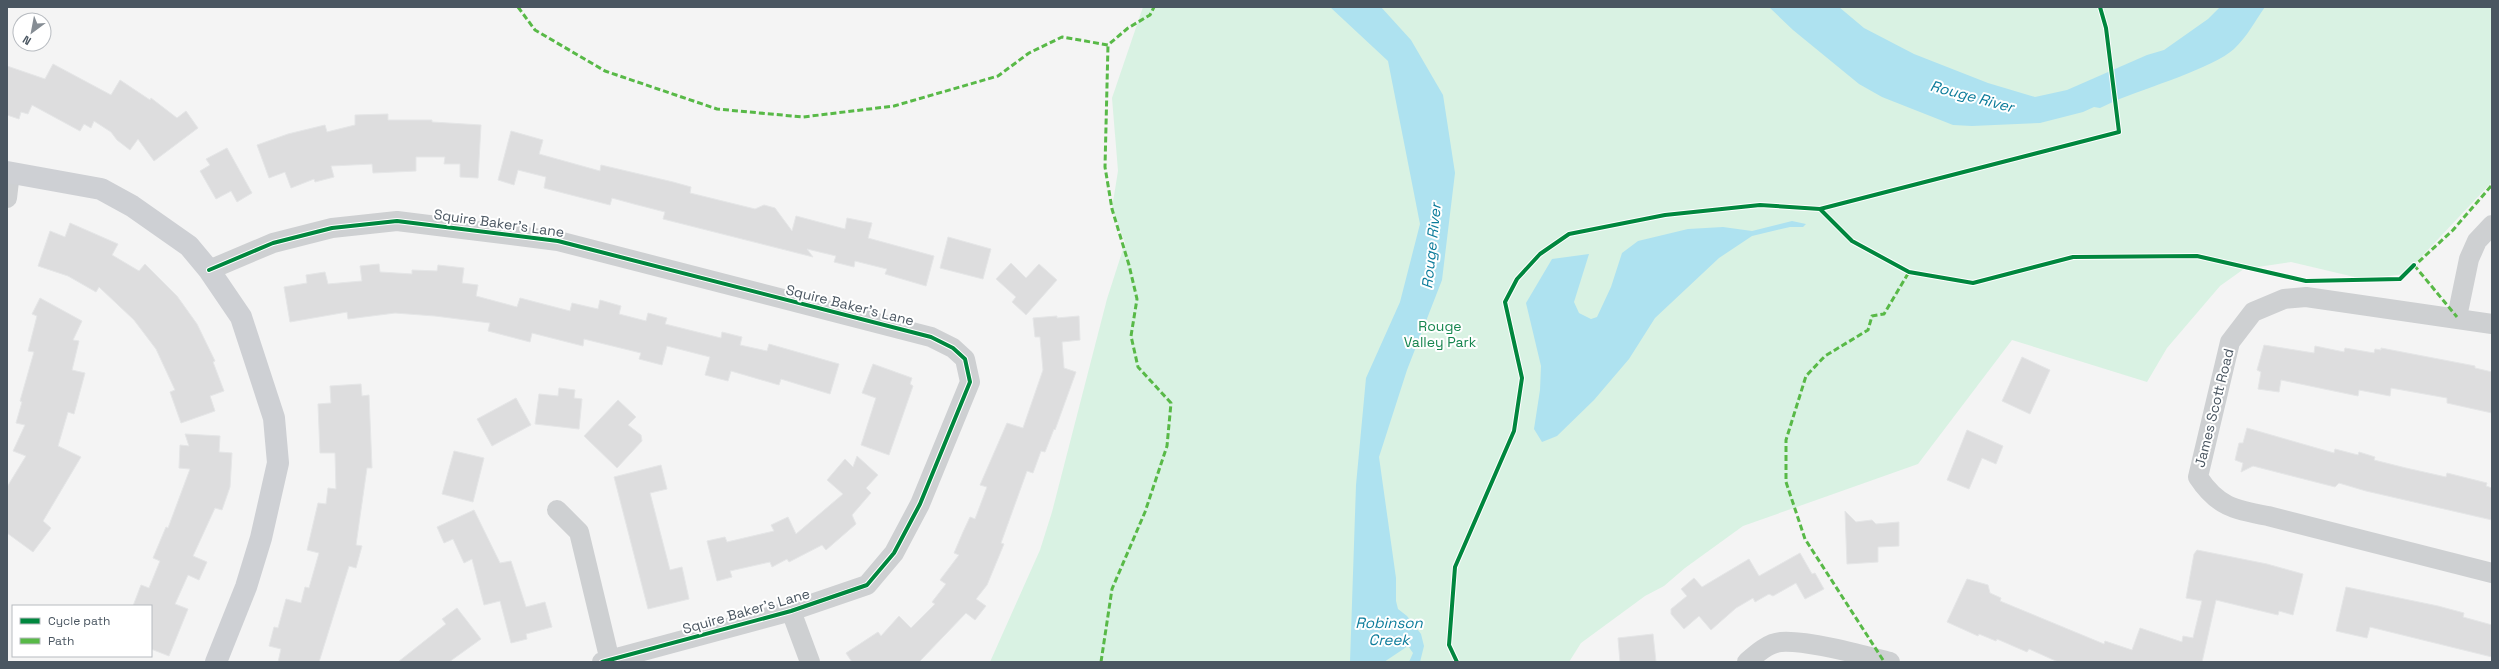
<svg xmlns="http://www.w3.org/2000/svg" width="2499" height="669" font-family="'Space Grotesk',sans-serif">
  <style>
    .green { fill: #d9f2e3 }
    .water { fill: #aee2f0 }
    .building { fill: #ddddde; stroke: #e5e6e7 }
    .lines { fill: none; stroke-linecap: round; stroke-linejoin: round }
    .street { stroke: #ced0d2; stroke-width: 20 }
    .secondary { stroke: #ced0d4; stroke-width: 22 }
    .quiet { stroke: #58b947; stroke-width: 3; stroke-dasharray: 6 3; stroke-linecap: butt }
    .cycleway-casing { stroke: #fff; stroke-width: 6 }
    .cycleway { stroke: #00873e; stroke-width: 4 }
    .labels { text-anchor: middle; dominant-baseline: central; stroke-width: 4; stroke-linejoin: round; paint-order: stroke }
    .street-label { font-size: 14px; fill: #4a5661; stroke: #fff }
    .park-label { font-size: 14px; fill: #17864f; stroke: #fff }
    .water-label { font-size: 15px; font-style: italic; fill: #0c7c9b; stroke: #fff }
  </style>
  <rect width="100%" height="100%" fill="#f4f4f4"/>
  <!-- green -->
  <path class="green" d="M 1143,7 L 2492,7 L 2492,182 L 2405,274 L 2363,279 L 2291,262 L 2251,268 L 2248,266 L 2220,286 L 2167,348 L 2147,382 L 2012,340 L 1918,464 L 1743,526 L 1685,568 L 1664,586 L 1645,596 L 1581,643 L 1569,662 L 990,662 L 1040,550 L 1052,512 L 1107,299 L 1125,243 L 1112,208 L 1118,171 L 1112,98 Z"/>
  <!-- water -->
  <path class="water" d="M 1330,7 L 1381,7 L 1411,40 L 1443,95 L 1455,173 L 1442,280 L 1407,370 L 1379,457 L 1396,578 L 1396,601 L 1398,609 L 1407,616 L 1421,634 L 1424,646 L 1420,662 L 1409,662 L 1413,653 L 1408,646 L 1384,662 L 1350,662 L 1356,485 L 1366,378 L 1400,302 L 1420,224 L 1388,61 Z
    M 1769,7 L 1839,7 L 1864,28 L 1914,54 L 1988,83 L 2035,97 L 2067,90 L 2147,55 L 2164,50 L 2208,19 L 2220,7 L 2265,7 C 2255,21 2247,37 2234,49 C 2213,68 2146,88 2117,100 L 2100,108 L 2094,107 L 2083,112 L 2040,123 L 1972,126 L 1953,125 L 1882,97 L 1859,84 L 1793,30 Z
    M 1792,221 L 1806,224 L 1803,227 L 1790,227 L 1752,236 L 1719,258 L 1655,318 L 1629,359 L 1594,400 L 1557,436 L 1542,442 L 1534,429 L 1540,390 L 1541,366 L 1526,303 L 1552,259 L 1589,254 L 1574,302 L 1579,313 L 1591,319 L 1597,317 L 1611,287 L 1622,253 L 1638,241 L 1688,229 L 1723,227 L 1752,231 Z"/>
  <!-- building -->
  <path class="building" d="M 53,64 L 111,95 L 120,80 L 150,100 L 151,98 L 177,118 L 186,111 L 198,128 L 154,161 L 138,139 L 130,150 L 117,140 L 111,132 L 94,121 L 91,128 L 84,124 L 80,131 L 32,105 L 28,114 L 21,112 L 19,119 L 7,115 L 7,66 L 45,79 Z
    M 388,114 L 388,120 L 432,120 L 432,122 L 481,125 L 478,178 L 460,177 L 460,164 L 444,164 L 445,157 L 416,157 L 416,171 L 373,173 L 372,164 L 331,166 L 334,177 L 315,182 L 314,179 L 291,188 L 285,172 L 269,178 L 257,145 L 288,134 L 325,125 L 327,132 L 355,125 L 355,115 Z
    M 511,131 L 543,140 L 539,154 L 600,171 L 601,165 L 673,182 L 691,187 L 690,193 L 755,209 L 764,205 L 775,208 L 792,231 L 796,216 L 845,229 L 847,218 L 872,223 L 868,238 L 934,256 L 926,286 L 885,274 L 887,269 L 855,261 L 854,267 L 834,262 L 836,256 L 807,249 L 813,257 L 663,219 L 665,212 L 634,204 L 612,198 L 610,205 L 544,188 L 546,177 L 518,170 L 514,185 L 498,180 Z
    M 227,148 L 252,193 L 237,202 L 231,191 L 216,199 L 200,171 L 210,165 L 206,159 Z
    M 70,223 L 118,244 L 112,255 L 139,271 L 145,264 L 177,296 L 197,324 L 215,361 L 213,362 L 224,391 L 210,396 L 215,411 L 181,423 L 170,392 L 175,390 L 156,349 L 134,320 L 99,287 L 96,292 L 68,276 L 38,266 L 50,231 L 65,237 Z
    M 948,237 L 991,249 L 983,279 L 940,268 Z
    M 1011,263 L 1026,278 L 1039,264 L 1057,280 L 1026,315 L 1012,302 L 1016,297 L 996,279 Z
    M 379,264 L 380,272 L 412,274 L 412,270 L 437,271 L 438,265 L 464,268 L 462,283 L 478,285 L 476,296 L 517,307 L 520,298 L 570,311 L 572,303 L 598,309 L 600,300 L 621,306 L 619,314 L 646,321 L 648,313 L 667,318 L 665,324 L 721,338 L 722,332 L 742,337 L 740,345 L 767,351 L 769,344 L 839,364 L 830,394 L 781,379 L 779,385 L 731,371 L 728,381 L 705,375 L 710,357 L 667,346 L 662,365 L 639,359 L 641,353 L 584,339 L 583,346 L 532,333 L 530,342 L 488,331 L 490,323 L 435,316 L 395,313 L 348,319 L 347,312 L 290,322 L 284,287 L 307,283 L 306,275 L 325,272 L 328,284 L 362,281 L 360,266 Z
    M 40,298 L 82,321 L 73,340 L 79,341 L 72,370 L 85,373 L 74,414 L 68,412 L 58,446 L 81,457 L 43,521 L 51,528 L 33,552 L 7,533 L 7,487 L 26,456 L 13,451 L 25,425 L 16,423 L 22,402 L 20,401 L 34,352 L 28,351 L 37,316 L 32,314 Z
    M 1057,316 L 1057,318 L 1079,316 L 1080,340 L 1062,342 L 1064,368 L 1076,372 L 1055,430 L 1054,429 L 1045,452 L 1041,451 L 1033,473 L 1027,471 L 1001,543 L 1004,544 L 987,585 L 976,599 L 986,606 L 975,620 L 966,613 L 919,662 L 852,662 L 846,653 L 878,632 L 881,636 L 899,616 L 911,628 L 935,604 L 932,602 L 946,584 L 940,580 L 959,555 L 954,553 L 963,532 L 970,517 L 975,519 L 987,487 L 980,485 L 1007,423 L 1023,428 L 1043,370 L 1040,337 L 1035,337 L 1033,318 Z
    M 2264,345 L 2314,353 L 2315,346 L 2344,352 L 2345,348 L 2374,353 L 2375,349 L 2381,350 L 2381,348 L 2475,366 L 2475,368 L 2492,372 L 2492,413 L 2447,403 L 2447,398 L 2391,388 L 2390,396 L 2359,390 L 2358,396 L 2281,380 L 2279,392 L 2258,389 L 2261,372 L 2257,370 Z
    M 2022,357 L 2050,370 L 2030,414 L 2002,401 Z
    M 873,364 L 912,378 L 910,384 L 913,386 L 889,455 L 861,445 L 876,398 L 862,393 Z
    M 361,384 L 362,396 L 369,395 L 372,468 L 367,468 L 356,545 L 362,546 L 356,568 L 349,566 L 319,662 L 278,662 L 281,649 L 269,646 L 274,627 L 278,628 L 286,599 L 301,603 L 305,587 L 309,588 L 319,553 L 307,550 L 318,503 L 326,504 L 328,488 L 336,489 L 335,453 L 320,453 L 318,404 L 331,403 L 330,386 Z
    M 559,388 L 575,390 L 574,398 L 582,399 L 579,429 L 535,424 L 539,394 L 558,396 Z
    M 516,398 L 531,425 L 492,446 L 477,419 Z
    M 618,400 L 636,417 L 628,425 L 641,435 L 642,441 L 617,468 L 584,436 Z
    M 2247,428 L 2334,453 L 2335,449 L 2358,455 L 2359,452 L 2375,457 L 2374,460 L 2406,468 L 2446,477 L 2447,473 L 2487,483 L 2486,486 L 2492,488 L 2492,520 L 2366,491 L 2339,483 L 2335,487 L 2253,466 L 2241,472 L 2243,463 L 2235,460 L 2239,443 L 2243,443 Z
    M 1967,430 L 2003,446 L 1996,464 L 1982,458 L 1969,489 L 1947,480 Z
    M 185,434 L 220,436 L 219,452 L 232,453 L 230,487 L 222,510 L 215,508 L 193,556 L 207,562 L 199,580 L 188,575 L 175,604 L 188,609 L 169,656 L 151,649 L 151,606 L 133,606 L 141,585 L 149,588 L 160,561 L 153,558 L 166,527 L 168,528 L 190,469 L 179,468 L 180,445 L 189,446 Z
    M 454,451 L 484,458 L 473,502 L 442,494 Z
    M 857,456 L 878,475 L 866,488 L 871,493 L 852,515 L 856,524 L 826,550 L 822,545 L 789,562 L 787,559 L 772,567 L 770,562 L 730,571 L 732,577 L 717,581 L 707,541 L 725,537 L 727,542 L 774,531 L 771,525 L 788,517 L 796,534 L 843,494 L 827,480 L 845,459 L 853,467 Z
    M 661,465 L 667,489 L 650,493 L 670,570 L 682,567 L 689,599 L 648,609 L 614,477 Z
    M 474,510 L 500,563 L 511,561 L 526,607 L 545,602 L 552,627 L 526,634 L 527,639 L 511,643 L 500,601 L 484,605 L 472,559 L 464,563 L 453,539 L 444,543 L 437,527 Z
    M 1845,511 L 1856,522 L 1872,520 L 1876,524 L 1899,522 L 1899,546 L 1878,547 L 1878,562 L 1847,564 Z
    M 2197,550 L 2267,564 L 2303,574 L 2293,615 L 2279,611 L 2278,615 L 2216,600 L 2202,662 L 2058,662 L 2029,649 L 2027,652 L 1997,639 L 1996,641 L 1979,634 L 1978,636 L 1947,622 L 1967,579 L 1988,585 L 1990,593 L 2001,598 L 2000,601 L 2104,644 L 2105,641 L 2132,650 L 2140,628 L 2182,642 L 2183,636 L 2193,638 L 2202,601 L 2186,598 L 2194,554 Z
    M 1800,553 L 1812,574 L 1815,573 L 1824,589 L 1805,599 L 1796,583 L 1773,596 L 1769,594 L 1755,602 L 1753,598 L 1736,608 L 1711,630 L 1699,616 L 1684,629 L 1671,614 L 1671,609 L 1687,596 L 1681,589 L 1694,578 L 1702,587 L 1749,559 L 1759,576 Z
    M 2346,587 L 2438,606 L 2464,613 L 2463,617 L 2492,625 L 2492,657 L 2370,627 L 2367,638 L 2336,631 Z
    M 457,608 L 481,639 L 449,662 L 398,662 L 446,624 L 442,619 Z
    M 1653,634 L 1656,662 L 1620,662 L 1618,638 Z"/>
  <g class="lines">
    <!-- street -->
    <path class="street" d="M 7,198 L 10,172
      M 209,270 L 273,243 L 332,228 L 397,221 L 558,241 L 931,337 L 953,348 L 965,359 L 970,382 L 920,504 L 894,553 L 867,585 L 791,611 L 602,662
      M 2457,317 L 2469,259 L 2477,241 L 2492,225
      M 2492,324 L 2306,297 L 2284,299 L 2253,312 L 2230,342 L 2198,477 C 2217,506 2234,510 2268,516 L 2492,573
      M 557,510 L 579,532 L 610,661
      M 791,611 L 810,662
      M 1747,662 C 1756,654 1768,643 1781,642 C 1808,640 1863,655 1890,662"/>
    <!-- secondary -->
    <path class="secondary" d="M 7,172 L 101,189 L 132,206 L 189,246 L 209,270 L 241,317 L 274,418 L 278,463 L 261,538 L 246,587 L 216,662"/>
    <!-- quiet -->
    <path class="quiet" d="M 518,7 L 535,30 L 605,71 L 717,109 L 803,117 L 894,106 L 998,76 L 1029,53 L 1062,37 L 1108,45 L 1128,28 L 1150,15 L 1154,7
      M 2414,265 L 2457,317
      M 2412,268 L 2453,230 L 2492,185
      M 1883,660 L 1805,539 L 1786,482 L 1786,440 L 1806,376 L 1825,356 L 1868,330 L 1872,316 L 1884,314 L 1909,272
      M 1101,662 L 1112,589 L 1145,512 L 1167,446 L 1171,403 L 1138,367 L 1131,336 L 1137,299 L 1129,265 L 1112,209 L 1105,167 L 1108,45"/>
    <!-- cycleway casing -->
    <g class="cycleway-casing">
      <path id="cycleway" d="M 1820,209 L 1852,241 L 1909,272 L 1973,283 L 2073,257 L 2197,256 L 2306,281 L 2400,279 L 2414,265
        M 209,270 L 273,243 L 332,228 L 397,221 L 558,241 L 931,337 L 953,348 L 965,359 L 970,382 L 920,504 L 894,553 L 867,585 L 791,611 L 602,662
        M 1457,662 L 1449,645 L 1455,567 L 1514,431 L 1522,378 L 1505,302 L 1517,279 L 1540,254 L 1569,234 L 1665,215 L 1760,205 L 1820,209 L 2119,132 L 2106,28 L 2100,7"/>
    </g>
    <!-- cycleway -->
    <use href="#cycleway" class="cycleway"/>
  </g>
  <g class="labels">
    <!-- street labels -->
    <g class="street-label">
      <text transform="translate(499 223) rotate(8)">Squire Baker's Lane</text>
      <text transform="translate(850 305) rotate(14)">Squire Baker's Lane</text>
      <text transform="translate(2214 408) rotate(-76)">James Scott Road</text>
      <text transform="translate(746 611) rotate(-16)">Squire Baker's Lane</text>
    </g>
    <!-- park labels -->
    <g class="park-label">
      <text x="1440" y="326">Rouge<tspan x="1440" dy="16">Valley Park</tspan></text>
    </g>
    <!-- water labels -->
    <g class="water-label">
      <text transform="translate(1972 96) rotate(15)">Rouge River</text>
      <text transform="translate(1431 246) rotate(-84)">Rouge River</text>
      <text x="1389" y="622">Robinson<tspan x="1389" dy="17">Creek</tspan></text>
    </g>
  </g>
  <!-- border -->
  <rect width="2499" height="669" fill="none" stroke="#4a5661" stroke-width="16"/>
  <!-- legend -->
  <rect x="12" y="605" width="140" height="52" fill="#ffffff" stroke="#b7bbc0"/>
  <rect x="20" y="618" width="20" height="6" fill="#00873e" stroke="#b7bbc0"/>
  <text x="48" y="625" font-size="12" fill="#4a5661">Cycle path</text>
  <rect x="20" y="638" width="20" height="6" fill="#58b947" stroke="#b7bbc0"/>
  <text x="48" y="645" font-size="12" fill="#4a5661">Path</text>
  <!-- north arrow -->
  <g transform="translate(32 32) rotate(212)"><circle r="19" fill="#ffffff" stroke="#b7bbc0"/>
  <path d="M0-3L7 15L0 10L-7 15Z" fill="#868d94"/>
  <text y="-6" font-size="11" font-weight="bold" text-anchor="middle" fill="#4a5661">N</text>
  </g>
</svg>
